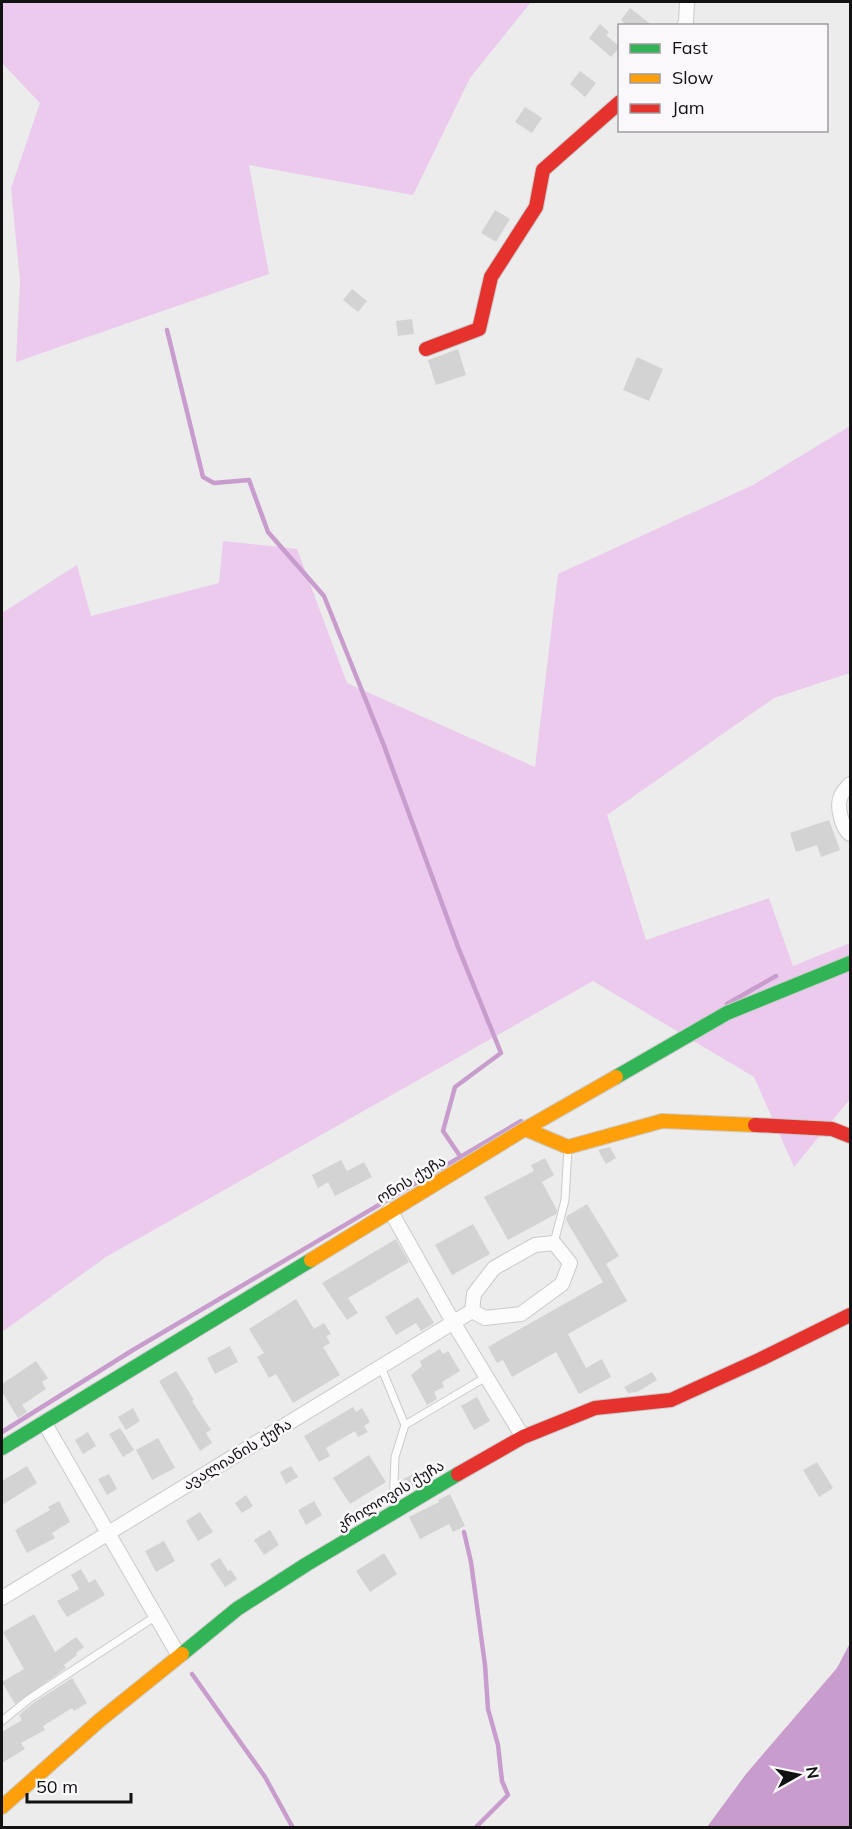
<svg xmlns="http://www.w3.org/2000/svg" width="852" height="1829" font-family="Mulish,'Noto Sans Georgian',sans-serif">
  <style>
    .green { fill: #ebcaee }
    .water { fill: #c89ccc }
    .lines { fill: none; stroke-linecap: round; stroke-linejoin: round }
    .stream { stroke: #c89ccc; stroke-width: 4.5 }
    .building { fill: #d3d3d3 }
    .lane-casing { stroke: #cacaca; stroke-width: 9 }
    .street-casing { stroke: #cacaca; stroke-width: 16 }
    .fast-casing { stroke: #cacaca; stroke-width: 16 }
    .slow-casing { stroke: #cacaca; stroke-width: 16 }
    .jam-casing { stroke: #cacaca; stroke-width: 16 }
    .lane { stroke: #fcfcfc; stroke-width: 7 }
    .street { stroke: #fcfcfc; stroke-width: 14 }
    .fast { stroke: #30b455; stroke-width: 14 }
    .slow { stroke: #ff9f0a; stroke-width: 14 }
    .jam { stroke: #e5322d; stroke-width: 14 }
    .labels { text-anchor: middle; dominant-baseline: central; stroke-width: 5; stroke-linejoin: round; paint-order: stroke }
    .street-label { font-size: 15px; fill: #131213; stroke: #fbf8fb }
  </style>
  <rect width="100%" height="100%" fill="#ececec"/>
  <!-- green -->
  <path class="green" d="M 2,2 L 531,2 L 470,78 L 413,195 L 249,165 L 269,274 L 16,362 L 20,281 L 11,188 L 40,103 L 2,63 Z
    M 850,426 L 850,673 L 774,698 L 607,815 L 646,940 L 769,898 L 793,966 L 850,943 L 850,1099 L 794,1167 L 754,1077 L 593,981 L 106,1257 L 2,1332 L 2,613 L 77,565 L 91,616 L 219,583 L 223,541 L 297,549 L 347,683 L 535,767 L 558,574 L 753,485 Z"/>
  <!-- water -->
  <path class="water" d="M 850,1643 L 850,1827 L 707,1827 L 746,1774 L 837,1668 Z"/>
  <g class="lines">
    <!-- stream -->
    <path class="stream" d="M 167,330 L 203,477 L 214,483 L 249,480 L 268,532 L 324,596 L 383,743 L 458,947 L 501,1053 L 455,1087 L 443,1131 L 460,1156
      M 727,1004 L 776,976
      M 2,1432 L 133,1350 L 521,1121
      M 464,1532 L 471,1562 L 485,1665 L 488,1709 L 498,1745 L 502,1781 L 508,1795 L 475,1828
      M 192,1674 L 265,1777 L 293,1828"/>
  </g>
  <!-- building -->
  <path class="building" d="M 630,8 L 653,26 L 627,26 L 621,20 Z
    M 600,24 L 609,32 L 606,35 L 620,47 L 611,57 L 589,38 Z
    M 580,71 L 596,83 L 585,97 L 570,84 Z
    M 525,107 L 542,118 L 532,133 L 515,122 Z
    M 495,210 L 510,219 L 496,242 L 481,233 Z
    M 352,289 L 367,301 L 358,312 L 343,300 Z
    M 412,319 L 414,334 L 398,336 L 396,321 Z
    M 458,349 L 466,375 L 436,385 L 428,360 Z
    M 637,357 L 663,369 L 649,401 L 623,390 Z
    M 829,820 L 840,850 L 821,857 L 817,845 L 796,852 L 790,833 Z
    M 610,1147 L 616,1158 L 606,1164 L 598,1150 Z
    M 545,1158 L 554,1175 L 542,1182 L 557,1210 L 556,1214 L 508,1240 L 484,1197 L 534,1171 L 531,1165 Z
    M 341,1160 L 347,1171 L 364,1162 L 372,1177 L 335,1196 L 328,1182 L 318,1188 L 312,1175 Z
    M 587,1204 L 619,1256 L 606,1264 L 627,1301 L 568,1334 L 586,1368 L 602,1359 L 611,1377 L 579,1394 L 556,1352 L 512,1377 L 503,1360 L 497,1363 L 488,1347 L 603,1282 L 566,1220 L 567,1216 Z
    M 473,1224 L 490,1254 L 452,1275 L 435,1245 Z
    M 396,1239 L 409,1262 L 348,1298 L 358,1313 L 347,1320 L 322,1283 Z
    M 418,1297 L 434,1323 L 421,1331 L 416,1323 L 396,1335 L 385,1317 Z
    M 296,1299 L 314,1329 L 324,1323 L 331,1334 L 326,1336 L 330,1343 L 323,1347 L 340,1375 L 293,1403 L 276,1374 L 269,1378 L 257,1357 L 264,1353 L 249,1329 Z
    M 230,1346 L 238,1362 L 215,1374 L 207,1358 Z
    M 440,1349 L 443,1354 L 448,1351 L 460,1371 L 442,1382 L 444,1387 L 434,1392 L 437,1399 L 427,1405 L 411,1375 L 422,1366 L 420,1361 Z
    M 36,1361 L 48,1378 L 42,1382 L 46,1389 L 22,1405 L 27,1412 L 18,1418 L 2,1392 L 2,1384 Z
    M 176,1371 L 194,1400 L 192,1401 L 211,1430 L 206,1433 L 212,1443 L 200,1451 L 159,1381 Z
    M 652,1372 L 657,1380 L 637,1392 L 628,1393 L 624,1387 Z
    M 477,1397 L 490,1421 L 474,1430 L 461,1406 Z
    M 353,1407 L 356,1412 L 362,1408 L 370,1422 L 364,1426 L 368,1432 L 358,1437 L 355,1431 L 326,1448 L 330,1456 L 319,1462 L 304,1436 Z
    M 133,1408 L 140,1421 L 126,1430 L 118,1417 Z
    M 120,1428 L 134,1450 L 123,1457 L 109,1434 Z
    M 88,1432 L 96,1446 L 83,1454 L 75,1440 Z
    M 158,1438 L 175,1468 L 152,1480 L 136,1450 Z
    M 369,1455 L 386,1482 L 350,1504 L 333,1478 Z
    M 817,1462 L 833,1488 L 819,1497 L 803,1470 Z
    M 27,1466 L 37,1483 L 2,1505 L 2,1481 Z
    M 291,1466 L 298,1477 L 286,1484 L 280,1472 Z
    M 418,1472 L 422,1482 L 408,1490 L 403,1479 Z
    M 109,1474 L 117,1489 L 107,1495 L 98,1479 Z
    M 450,1494 L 465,1526 L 453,1532 L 449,1524 L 420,1539 L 409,1517 L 439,1502 L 438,1500 Z
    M 246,1495 L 253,1506 L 242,1513 L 235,1503 Z
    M 59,1501 L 70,1522 L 52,1533 L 55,1538 L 27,1553 L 15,1530 L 50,1510 L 48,1507 Z
    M 314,1501 L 322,1515 L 306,1525 L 298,1510 Z
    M 200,1512 L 213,1532 L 198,1541 L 186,1521 Z
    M 270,1530 L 279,1545 L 264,1555 L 254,1540 Z
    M 164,1541 L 175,1561 L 156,1572 L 145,1551 Z
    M 384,1553 L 397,1574 L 370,1592 L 356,1571 Z
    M 220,1558 L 228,1571 L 231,1570 L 237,1579 L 225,1587 L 210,1564 Z
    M 81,1569 L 89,1583 L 95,1579 L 105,1595 L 67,1617 L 57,1601 L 79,1589 L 71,1575 Z
    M 34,1614 L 55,1652 L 76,1637 L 84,1647 L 76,1653 L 77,1655 L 64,1665 L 66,1668 L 15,1704 L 2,1682 L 24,1669 L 3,1632 Z
    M 72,1678 L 87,1703 L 74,1711 L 72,1708 L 43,1726 L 45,1730 L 21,1743 L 25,1749 L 2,1763 L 2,1732 L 22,1720 L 19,1715 L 32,1704 Z"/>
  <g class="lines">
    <!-- lane casing -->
    <g class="lane-casing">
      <path id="lane" d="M 554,1243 L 565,1200 L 568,1148
        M 381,1367 L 405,1425 L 395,1457 L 393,1510
        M 405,1425 L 486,1377
        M 2,1721 L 29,1699 L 156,1616"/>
    </g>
    <!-- street casing -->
    <g class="street-casing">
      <path id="street" d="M 684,26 L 686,23 L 687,2
        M 850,784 C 848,787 842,792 841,796 C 836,806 842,828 850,834
        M 390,1210 L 453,1322 L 523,1437
        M 44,1422 L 179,1656
        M 2,1598 L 472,1311 L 485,1318 L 521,1314 L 562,1284 L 570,1263 L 554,1243 L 535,1245 L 494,1268 L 474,1294 L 472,1311"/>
    </g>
    <!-- fast casing -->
    <g class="fast-casing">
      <path id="fast" d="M 616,1077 L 727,1013 L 850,963
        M 2,1448 L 311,1260
        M 182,1654 L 237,1609 L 307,1564 L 458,1474"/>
    </g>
    <!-- slow casing -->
    <g class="slow-casing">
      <path id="slow" d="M 525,1129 L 568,1147 L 662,1121 L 755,1125
        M 311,1260 L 525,1129 L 616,1077
        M 2,1807 L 100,1720 L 182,1654"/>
    </g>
    <!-- jam casing -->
    <g class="jam-casing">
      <path id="jam" d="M 426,349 L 479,329 L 491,277 L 536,207 L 543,170 L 620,102
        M 755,1125 L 832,1129 L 850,1136
        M 458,1474 L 523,1437 L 595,1408 L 671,1400 L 761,1359 L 850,1315"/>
    </g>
    <!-- lane -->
    <use href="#lane" class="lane"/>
    <!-- street -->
    <use href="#street" class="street"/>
    <!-- fast -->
    <use href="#fast" class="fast"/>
    <!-- slow -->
    <use href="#slow" class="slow"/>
    <!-- jam -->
    <use href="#jam" class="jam"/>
  </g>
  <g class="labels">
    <!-- street labels -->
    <g class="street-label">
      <text transform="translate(411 1179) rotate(-31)">ონის ქუჩა</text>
      <text transform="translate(237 1454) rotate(-31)">ავალიანის ქუჩა</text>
      <text transform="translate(390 1495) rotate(-31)">კრილოვის ქუჩა</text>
    </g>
  </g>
  <!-- border -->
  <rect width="852" height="1829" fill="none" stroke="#131213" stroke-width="6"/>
  <!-- legend -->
  <rect x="618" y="24" width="210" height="108" fill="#fbf8fb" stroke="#9e9c9e" stroke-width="1.5"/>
  <rect x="630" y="44" width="30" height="9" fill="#30b455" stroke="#9e9c9e" stroke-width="1.5"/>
  <text x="672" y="54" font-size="18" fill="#131213">Fast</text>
  <rect x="630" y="74" width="30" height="9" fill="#ff9f0a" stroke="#9e9c9e" stroke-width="1.5"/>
  <text x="672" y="84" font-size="18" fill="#131213">Slow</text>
  <rect x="630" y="104" width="30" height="9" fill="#e5322d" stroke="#9e9c9e" stroke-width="1.5"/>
  <text x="672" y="114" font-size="18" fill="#131213">Jam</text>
  <!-- north arrow -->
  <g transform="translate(798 1775) rotate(81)" stroke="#fbf8fb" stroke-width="4.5" paint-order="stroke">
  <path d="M0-4.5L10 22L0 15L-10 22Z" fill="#131213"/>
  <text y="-9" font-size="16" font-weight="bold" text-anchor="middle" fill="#131213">N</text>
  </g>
  <!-- scale -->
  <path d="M27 1793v9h104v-9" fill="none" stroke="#131213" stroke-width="3"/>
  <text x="36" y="1793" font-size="18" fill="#131213" stroke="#fbf8fb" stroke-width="4.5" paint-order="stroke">50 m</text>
</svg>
